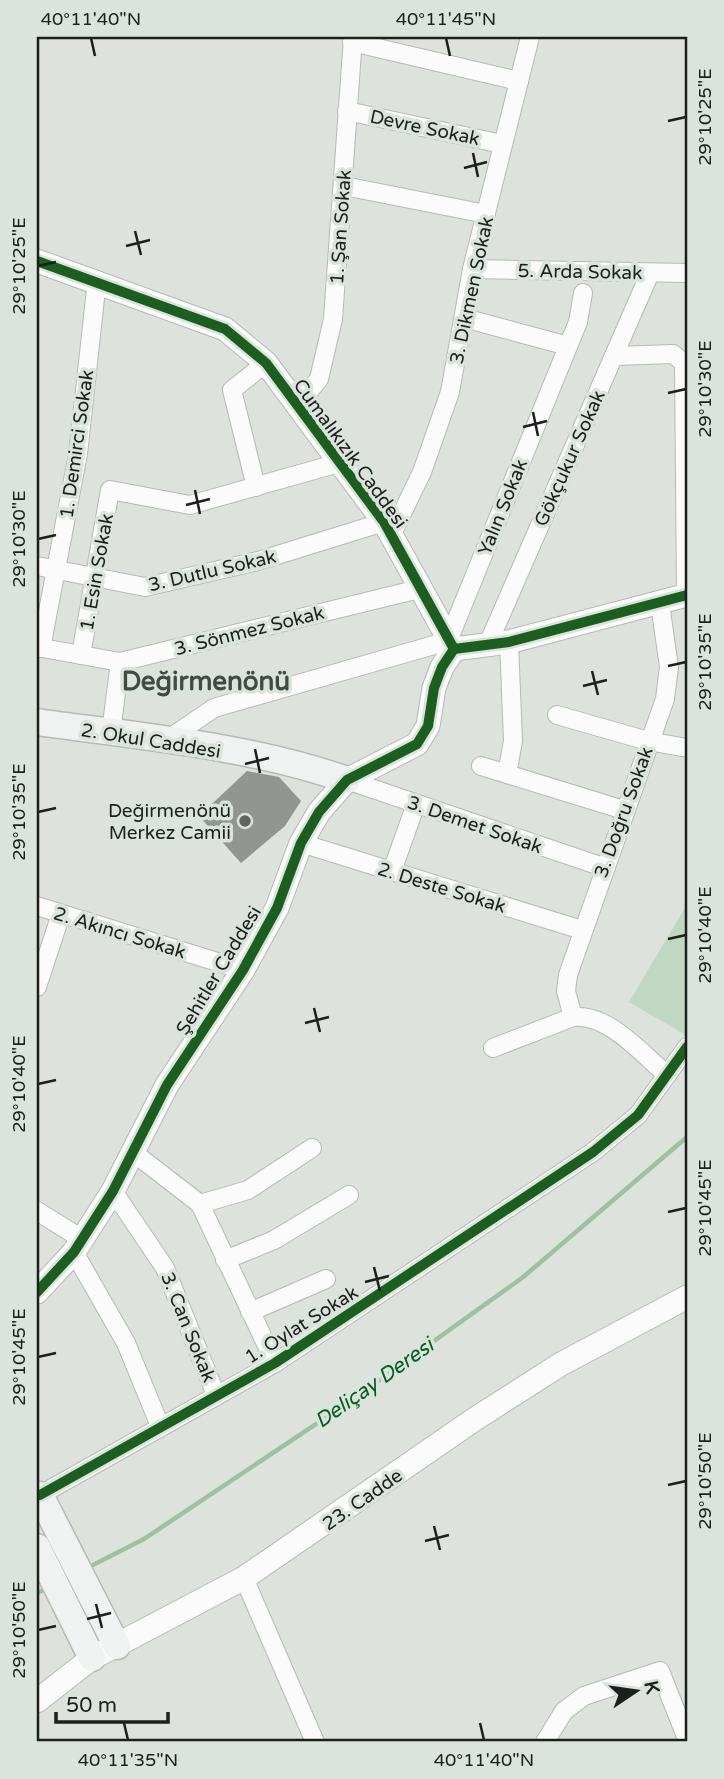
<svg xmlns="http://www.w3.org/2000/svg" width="724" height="1779" font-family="'Varela Round',sans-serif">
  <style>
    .green { fill: #c0d8c2 }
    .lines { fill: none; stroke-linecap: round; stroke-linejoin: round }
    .stream { stroke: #9cc29f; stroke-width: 4.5 }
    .building { fill: #929693 }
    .minor-casing { stroke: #b6bab6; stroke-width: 20 }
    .tertiary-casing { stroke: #b6bab6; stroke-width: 25 }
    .secondary-casing { stroke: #b6bab6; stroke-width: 29 }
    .minor { stroke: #fafbfa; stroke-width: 18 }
    .tertiary { stroke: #fafbfa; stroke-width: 23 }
    .secondary { stroke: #eff2f0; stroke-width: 26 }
    .cycleway-casing { stroke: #dbe4dc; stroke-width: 15 }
    .cycleway { stroke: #1b5e20; stroke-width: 10 }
    .ticks { fill: none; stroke: #1c1f1c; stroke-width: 2.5 }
    .poi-dot { fill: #606360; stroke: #dbe4dc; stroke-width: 2.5 }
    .labels { text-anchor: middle; stroke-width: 7; stroke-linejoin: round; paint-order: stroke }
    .street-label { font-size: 19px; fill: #1c1f1c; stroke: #dbe4dc }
    .poi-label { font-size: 19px; fill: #1c1f1c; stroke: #dbe4dc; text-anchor: end }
    .water-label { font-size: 21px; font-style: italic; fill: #075c21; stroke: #dbe4dc }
    .district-label { font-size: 26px; font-weight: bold; fill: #434a44; stroke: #dbe4dc }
    .neatline { fill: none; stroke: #1c1f1c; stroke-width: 2.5 }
    .ticks-label { font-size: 18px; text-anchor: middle; fill: #1c1f1c }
  </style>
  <rect width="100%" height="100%" fill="#dde2dd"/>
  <path class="green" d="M686,906l1,1v129l-58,-34z"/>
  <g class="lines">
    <g class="stream">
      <path d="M87,1568l57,-29 205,-137 173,-124 165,-141"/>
      <path d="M37,1593l11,-5"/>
    </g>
  </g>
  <path class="building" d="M247,771l32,6 22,24 -16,25 -44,37 -42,-47z"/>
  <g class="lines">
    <defs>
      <g id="minor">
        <path d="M352,42l167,39"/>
        <path d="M347,111l155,33"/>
        <path d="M344,186l142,28"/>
        <path d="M472,269l215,4"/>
        <path d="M464,318l104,28"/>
        <path d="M614,356l59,-2 11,9 2,232"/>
        <path d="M296,407l23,-28 14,-60 20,-282"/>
        <path d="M256,487l-24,-97 34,-27"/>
        <path d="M391,536l31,-64 28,-80 22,-123 58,-232"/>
        <path d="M37,566l108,21 113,-26 126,-39"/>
        <path d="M488,644l162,-371"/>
        <path d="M37,647l83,15 299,-73"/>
        <path d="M41,648l37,-194 19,-174"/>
        <path d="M81,655l29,-165 80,15 149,-42"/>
        <path d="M557,715l91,26 39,7"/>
        <path d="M111,732l9,-70"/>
        <path d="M167,740l47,-32 234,-67 130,-319 5,-29"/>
        <path d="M481,766l143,44"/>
        <path d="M507,774l6,-33 -4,-99"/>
        <path d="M347,780l256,87"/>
        <path d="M301,843l281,87"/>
        <path d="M392,871l24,-67"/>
        <path d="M37,906l206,64"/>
        <path d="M37,987l24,-73"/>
        <path d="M573,1017l-7,-26 2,-16 97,-276 4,-32 -9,-63"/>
        <path d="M493,1048l80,-31c35,-4 69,37 94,58"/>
        <path d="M134,1153l66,51 75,159"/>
        <path d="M113,1191l52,77 51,127"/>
        <path d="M200,1204l48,-14 64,-42"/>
        <path d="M37,1211l45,28"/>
        <path d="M74,1252l52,91 34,83"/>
        <path d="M225,1260l49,-20 75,-45"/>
        <path d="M250,1312l76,-33"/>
        <path d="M40,1495l235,-132 318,-211 45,-37 49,-68"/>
        <path d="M244,1578l71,164"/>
        <path d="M545,1742l19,-31 20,-15 76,-25 27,68"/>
      </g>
      <g id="tertiary">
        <path d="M37,261l188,68 41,34 118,159 70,127 55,-7 178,-47"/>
        <path d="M37,1292l37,-40 39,-61 54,-106 76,-115 34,-62 24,-65 18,-31 28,-32 70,-36 11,-18 6,-38 8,-21 12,-18"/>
        <path d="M37,1701l55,-43 152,-80 231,-159 86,-55 126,-67"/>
      </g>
      <g id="secondary">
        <path d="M37,722c100,14 215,24 310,58"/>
        <path d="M40,1495l77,151"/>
        <path d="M37,1547l55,111"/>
      </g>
    </defs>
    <use href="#minor" class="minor-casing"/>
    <use href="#tertiary" class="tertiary-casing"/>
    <use href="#secondary" class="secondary-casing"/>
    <use href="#minor" class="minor"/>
    <use href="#tertiary" class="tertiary"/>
    <use href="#secondary" class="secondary"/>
    <defs>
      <g id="cycleway">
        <path d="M37,261l188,68 41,34 118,159 70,127 55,-7 178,-47"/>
        <path d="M37,1292l37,-40 39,-61 54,-106 76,-115 34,-62 24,-65 18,-31 28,-32 70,-36 11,-18 6,-38 8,-21 12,-18"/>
        <path d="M40,1495l235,-132 318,-211 45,-37 49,-68"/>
      </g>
    </defs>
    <use href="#cycleway" class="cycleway-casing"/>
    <use href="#cycleway" class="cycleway"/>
  </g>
  <path class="ticks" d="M91,38l4,18M446,38l4,18M668,121l18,-4M473,153l5,24M464,168l23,-6M135,231l6,24M126,246l24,-6M38,266l18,-4M668,393l18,-4M533,412l5,24M523,427l24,-6M195,490l5,24M186,505l24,-6M38,539l18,-4M668,666l18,-4M592,671l6,24M583,686l24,-6M255,749l5,24M245,764l24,-6M38,812l18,-4M668,939l18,-4M314,1008l6,24M305,1023l24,-6M38,1084l18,-4M668,1212l18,-4M374,1267l6,24M365,1282l24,-6M38,1357l18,-4M668,1485l18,-4M434,1526l6,24M425,1541l24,-6M96,1604l6,24M87,1619l24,-6M38,1630l18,-4M124,1723l4,17M480,1723l4,17"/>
  <circle class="poi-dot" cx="245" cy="821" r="7"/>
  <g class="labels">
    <g class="street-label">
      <text transform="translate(425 127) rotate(12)" y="7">Devre Sokak</text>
      <text transform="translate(340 227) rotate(-86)" y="7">1. Şan Sokak</text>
      <text transform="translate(580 271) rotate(1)" y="7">5. Arda Sokak</text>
      <text transform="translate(471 290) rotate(-78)" y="7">3. Dikmen Sokak</text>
      <text transform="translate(76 444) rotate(-82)" y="7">1. Demirci Sokak</text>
      <text transform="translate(351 453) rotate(54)" y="7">Cumalıkızık Caddesi</text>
      <text transform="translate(569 458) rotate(-66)" y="7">Gökçukur Sokak</text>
      <text transform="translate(502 507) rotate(-68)" y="7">Yalın Sokak</text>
      <text transform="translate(212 570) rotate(-13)" y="7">3. Dutlu Sokak</text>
      <text transform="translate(96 572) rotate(-80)" y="7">1. Esin Sokak</text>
      <text transform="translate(249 630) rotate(-14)" y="7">3. Sönmez Sokak</text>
      <text transform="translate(151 740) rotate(9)" y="7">2. Okul Caddesi</text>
      <text transform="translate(623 812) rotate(-70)" y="7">3. Doğru Sokak</text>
      <text transform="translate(475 824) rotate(19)" y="7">3. Demet Sokak</text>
      <text transform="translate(442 887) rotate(17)" y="7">2. Deste Sokak</text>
      <text transform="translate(120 932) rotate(17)" y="7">2. Akıncı Sokak</text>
      <text transform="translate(218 970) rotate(-59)" y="7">Şehitler Caddesi</text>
      <text transform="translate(301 1324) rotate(-32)" y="7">1. Oylat Sokak</text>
      <text transform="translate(189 1327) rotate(68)" y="7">3. Can Sokak</text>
      <text transform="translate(362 1499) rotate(-35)" y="7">23. Cadde</text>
    </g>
    <g class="poi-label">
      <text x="231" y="817">Değirmenönü<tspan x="231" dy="22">Merkez Camii</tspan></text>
    </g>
    <g class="water-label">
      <text transform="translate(374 1383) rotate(-35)" y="7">Deliçay Deresi</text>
    </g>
    <g class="district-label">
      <text x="206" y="690">Değirmenönü</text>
    </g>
  </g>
  <rect width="724" height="1779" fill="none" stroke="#dbe4dc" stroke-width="77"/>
  <g transform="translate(636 1691) rotate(77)" stroke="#dbe4dc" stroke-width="5" paint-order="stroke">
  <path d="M0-5L12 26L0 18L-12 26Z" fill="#1c1f1c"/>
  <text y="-10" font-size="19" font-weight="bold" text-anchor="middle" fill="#1c1f1c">K</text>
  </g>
  <path d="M56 1712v10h112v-10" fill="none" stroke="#1c1f1c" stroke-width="3.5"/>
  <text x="66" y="1712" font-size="21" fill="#1c1f1c" stroke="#dbe4dc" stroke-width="5" paint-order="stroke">50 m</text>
  <rect x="38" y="38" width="648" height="1702" class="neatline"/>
  <g class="ticks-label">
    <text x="91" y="25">40°11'40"N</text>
    <text x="446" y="25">40°11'45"N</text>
    <text transform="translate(705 117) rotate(-90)" y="6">29°10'25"E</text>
    <text transform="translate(19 266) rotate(-90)" y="6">29°10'25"E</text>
    <text transform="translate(705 389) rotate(-90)" y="6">29°10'30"E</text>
    <text transform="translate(19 539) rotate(-90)" y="6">29°10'30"E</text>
    <text transform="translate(705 662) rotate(-90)" y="6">29°10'35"E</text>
    <text transform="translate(19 812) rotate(-90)" y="6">29°10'35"E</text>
    <text transform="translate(705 935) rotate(-90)" y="6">29°10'40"E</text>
    <text transform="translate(19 1084) rotate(-90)" y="6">29°10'40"E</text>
    <text transform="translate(705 1208) rotate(-90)" y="6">29°10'45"E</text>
    <text transform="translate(19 1357) rotate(-90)" y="6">29°10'45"E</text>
    <text transform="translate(705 1481) rotate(-90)" y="6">29°10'50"E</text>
    <text transform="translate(19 1630) rotate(-90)" y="6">29°10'50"E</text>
    <text x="128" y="1766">40°11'35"N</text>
    <text x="484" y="1766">40°11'40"N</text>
  </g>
</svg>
